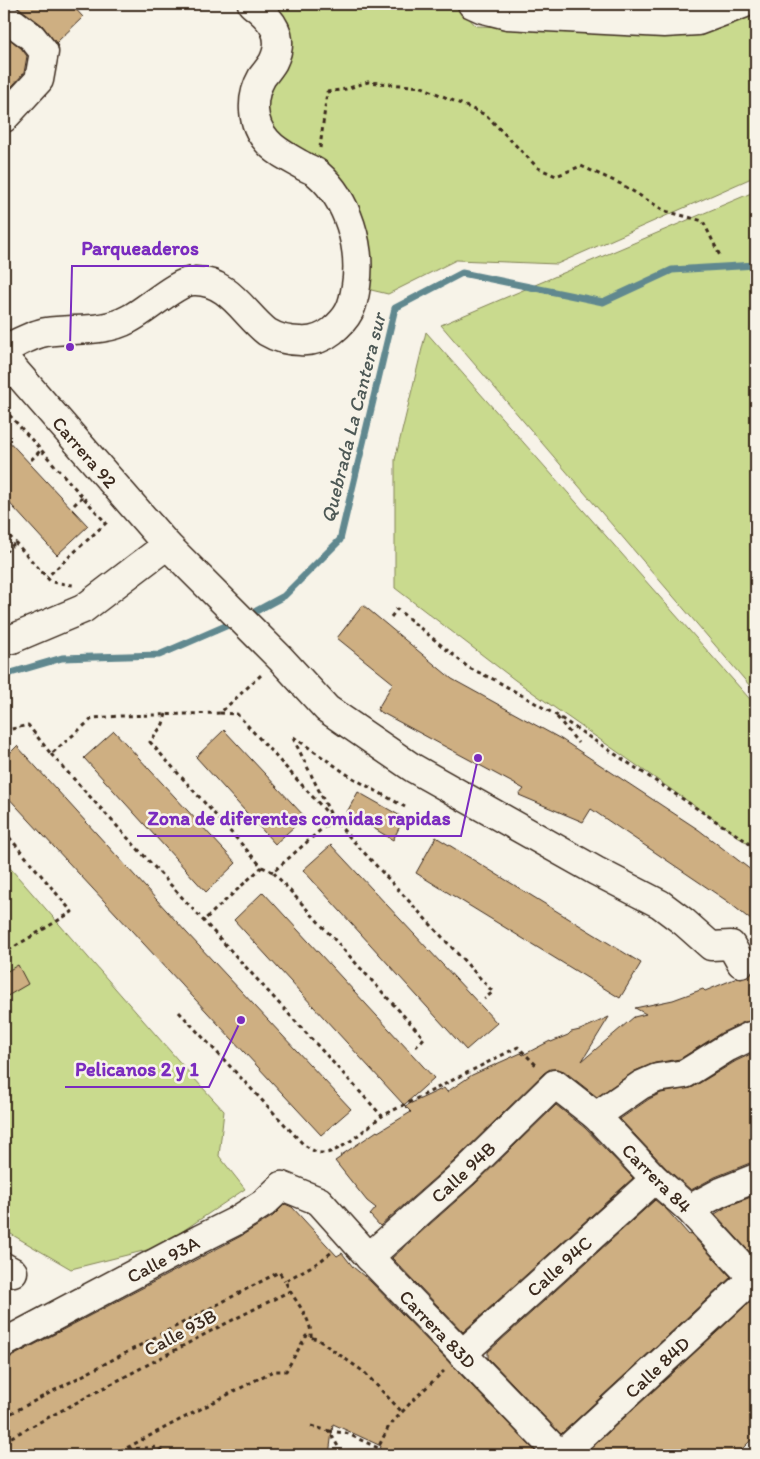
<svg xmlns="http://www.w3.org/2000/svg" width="760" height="1459" font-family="Itim,sans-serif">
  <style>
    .green { fill: #c9da8e; stroke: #828256 }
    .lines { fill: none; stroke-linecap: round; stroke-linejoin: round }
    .stream { stroke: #61888f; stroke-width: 7 }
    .building { fill: #ceaf82; stroke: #3b2a1e }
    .minor-casing { stroke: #3b2a1e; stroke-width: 31 }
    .path { stroke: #3b2a1e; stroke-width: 3; stroke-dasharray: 4 4; stroke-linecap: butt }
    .minor { stroke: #f7f3e8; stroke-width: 28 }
    .labels { text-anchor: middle; stroke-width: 5; stroke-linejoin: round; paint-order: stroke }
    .street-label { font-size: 19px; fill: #3b2a1e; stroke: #f7f3e8 }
    .water-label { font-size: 20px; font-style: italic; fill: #4e5956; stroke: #f7f3e8 }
    .leader { fill: none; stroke: #7b2cbf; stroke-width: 2 }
    .callout-dot { fill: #7b2cbf; stroke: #f7f3e8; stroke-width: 2 }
    .callout-label { font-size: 20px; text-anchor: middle; font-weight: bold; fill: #7b2cbf; stroke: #f7f3e8; stroke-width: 5; stroke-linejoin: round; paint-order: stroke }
  </style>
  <rect width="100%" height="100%" fill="#f7f3e8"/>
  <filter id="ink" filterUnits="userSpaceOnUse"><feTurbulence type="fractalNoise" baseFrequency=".02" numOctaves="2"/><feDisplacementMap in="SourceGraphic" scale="10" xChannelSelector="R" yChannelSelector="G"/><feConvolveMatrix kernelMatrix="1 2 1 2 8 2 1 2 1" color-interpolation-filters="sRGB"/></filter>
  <g filter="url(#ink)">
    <g class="green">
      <path d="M261,4h195l20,22 220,6 60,-21v165l-199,88 -101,-4 -68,34 -21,-5 -8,-61 -94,-99 -6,-24 14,-29z"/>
      <path d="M756,191v502l-315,-368z"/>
      <path d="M426,332l330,374v143l-241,-169 -120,-92v-128z"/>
      <path d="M4,861l187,214 33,36 -5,45 26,33 -86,58 -88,22 -67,-39z"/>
    </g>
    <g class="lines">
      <g class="stream">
        <path d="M247,616l37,-20 56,-56 55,-232 67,-35 141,29 69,-32 84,-5"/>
        <path d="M4,675l58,-17 97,-3 76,-33"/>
      </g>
    </g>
    <g class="building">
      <path d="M14,4h57l12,13 -27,26 -14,-18z"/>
      <path d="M4,35l17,13 6,8 -3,17 -20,22z"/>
      <path d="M4,436l84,90 -31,29 -53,-58z"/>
      <path d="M363,605l89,74 109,60 138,91 57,44v50l-29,-23 -136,-92 -8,13 -64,-27 5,-6 -147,-79 16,-27 -56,-45z"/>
      <path d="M224,730l81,87 -30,27 -79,-87z"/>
      <path d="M114,731l122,132 -30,29 -122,-134z"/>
      <path d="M17,746l169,186 165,177 -30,26 -317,-342v-34z"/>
      <path d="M358,792l46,26 -11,22 -46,-28z"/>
      <path d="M436,837l205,126 -21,35 -204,-125z"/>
      <path d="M331,845l166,178 -31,27 -163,-180z"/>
      <path d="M263,892l171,186 -30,27 -170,-185z"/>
      <path d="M18,965l10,19 -24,14v-25z"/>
      <path d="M756,969v51l-12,2 -23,11 -41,26 -25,4 -20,8 -38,26 -33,-26 -7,-2h-7l-6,4 -91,89 -73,64 -10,-11 6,-7 -9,-7 -32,-40 6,-4 -1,-1 37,-25 1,1 33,-20 -6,-6 39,-18 3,4 25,-17 49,-22 2,2 27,-14 1,1 17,-7 3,-3 9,-2 29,-13 -27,44 52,-44 12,-3 -11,-6 38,-8 30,-11 2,2 32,-13 4,1 7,-2z"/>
      <path d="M755,1052h1v111h-6l-35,14 -24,13 -25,-22 -46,-49 29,-20 12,-6 32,-6 43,-26z"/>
      <path d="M556,1105l29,23 48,50 -170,154 -71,-74 83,-74z"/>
      <path d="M756,1195v64l-41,-45 13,-8z"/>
      <path d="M655,1200l11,9 23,26 2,-1 40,43 -170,157 -73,-76v-6z"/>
      <path d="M285,1204l7,3 45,49 5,-3 11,14 17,14 169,174h-161l3,-9 -48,-22 -4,31h-325v-96l7,-2 230,-121 32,-20z"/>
      <path d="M756,1296v139l-20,20h-152z"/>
    </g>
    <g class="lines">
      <defs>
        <g id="minor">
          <path d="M472,4l11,5 24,6 157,8 34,-2 45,-17"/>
          <path d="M4,16l28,21 12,15 -5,28 -35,38"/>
          <path d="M4,349c12,-5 29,-15 42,-17 27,-4 58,1 83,-13 17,-8 48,-38 65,-38 34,-1 50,33 73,51 10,6 22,9 33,9 12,1 22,-2 32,-10 17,-14 21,-24 24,-45 6,-39 -8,-86 -38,-112 -3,-3 -9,-5 -13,-7 -13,-8 -28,-14 -38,-26 -16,-18 -17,-43 -5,-64 4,-5 8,-10 11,-15 13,-26 -1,-43 -21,-58"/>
          <path d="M4,358l163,187 113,113 47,51 86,59 183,103 64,33 24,18 27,24 20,-1 10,18"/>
          <path d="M4,641l8,-2 71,-30 84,-64"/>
          <path d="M596,1116l45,-31 16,-7 28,-4 43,-27 23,-11h5"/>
          <path d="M689,1209l32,-17 35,-14"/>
          <path d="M369,1257l95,-84 91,-89 41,32 59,63 34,30 64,69 -192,177"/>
          <path d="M4,1267l9,5"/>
          <path d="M4,1343l196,-104 34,-17 30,-19 18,-17 37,15 50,56 191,198"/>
          <path d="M462,1354l193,-175"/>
        </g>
      </defs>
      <use href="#minor" class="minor-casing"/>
      <g class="path">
        <path d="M320,148l7,-56 19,-3 22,-7 54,5 64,28 52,53 18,8 25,-10 40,18 44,27 38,10 18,37"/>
        <path d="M4,409l37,41 65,73 -59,54"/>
        <path d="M31,460l10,-10"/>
        <path d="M74,505l8,-8"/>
        <path d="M4,530l47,52 22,3"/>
        <path d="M5,552l10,-9"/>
        <path d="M391,617l6,-8 72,59 26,12 61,35 187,124 13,10"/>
        <path d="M220,713l17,1 96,105 -60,53 151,166 -9,10"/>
        <path d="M166,714l-3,10 -13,18 112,125 -59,54"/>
        <path d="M557,717l21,26"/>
        <path d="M4,731l24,-6 23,29 42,-36 28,-2 99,-3 41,-38"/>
        <path d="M51,754l331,362 136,-69 19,19"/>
        <path d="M405,807l-54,-30 -59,-41 41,83 160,173 -9,7"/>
        <path d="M4,831l68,81 -68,41"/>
        <path d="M262,867l11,5"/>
        <path d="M179,1012l125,133c6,3 11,8 18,8 17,2 46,-27 60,-37"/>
        <path d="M290,1291c8,13 22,30 21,46"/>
        <path d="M4,1417l275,-145 6,9"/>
        <path d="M311,1426l18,5 10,17 2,7"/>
        <path d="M329,1431l17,2 32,15 11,-22 26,-28 29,-27"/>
        <path d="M4,1441l207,-110 79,-40 -5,-10 34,-19 13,-10"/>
        <path d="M128,1449l30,-2 4,4"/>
        <path d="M113,1455l160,-84h13l20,-35 11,3 47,33 38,40"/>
        <path d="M218,1455l17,-6"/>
      </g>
      <use href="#minor" class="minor"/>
    </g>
  </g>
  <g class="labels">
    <g class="street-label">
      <text transform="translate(85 452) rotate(49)" y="7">Carrera 92</text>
      <text transform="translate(463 1172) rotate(-43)" y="7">Calle 94B</text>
      <text transform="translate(657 1178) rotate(45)" y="7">Carrera 84</text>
      <text transform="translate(163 1259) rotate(-28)" y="7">Calle 93A</text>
      <text transform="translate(559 1266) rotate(-42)" y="7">Calle 94C</text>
      <text transform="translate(438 1329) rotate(46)" y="7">Carrera 83D</text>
      <text transform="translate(180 1332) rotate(-28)" y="7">Calle 93B</text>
      <text transform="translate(657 1367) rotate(-43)" y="7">Calle 84D</text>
    </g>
    <g class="water-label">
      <text transform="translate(353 418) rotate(-76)" y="7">Quebrada La Cantera sur</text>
    </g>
  </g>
  <path class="leader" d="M70 347L72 266H209M478 758L461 836H137M241 1020L209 1087H65"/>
  <g class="callout-dot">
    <circle cx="70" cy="347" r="5"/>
    <circle cx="478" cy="758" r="5"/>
    <circle cx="241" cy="1020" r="5"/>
  </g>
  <g class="callout-label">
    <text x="140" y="255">Parqueaderos</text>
    <text x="299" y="825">Zona de diferentes comidas rapidas</text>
    <text x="137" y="1076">Pelicanos 2 y 1</text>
  </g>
  <rect width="760" height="1459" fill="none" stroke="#f7f3e8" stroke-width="20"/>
  <rect x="10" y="10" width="740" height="1439" fill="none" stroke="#3b2a1e" stroke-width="2" filter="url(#ink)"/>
</svg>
